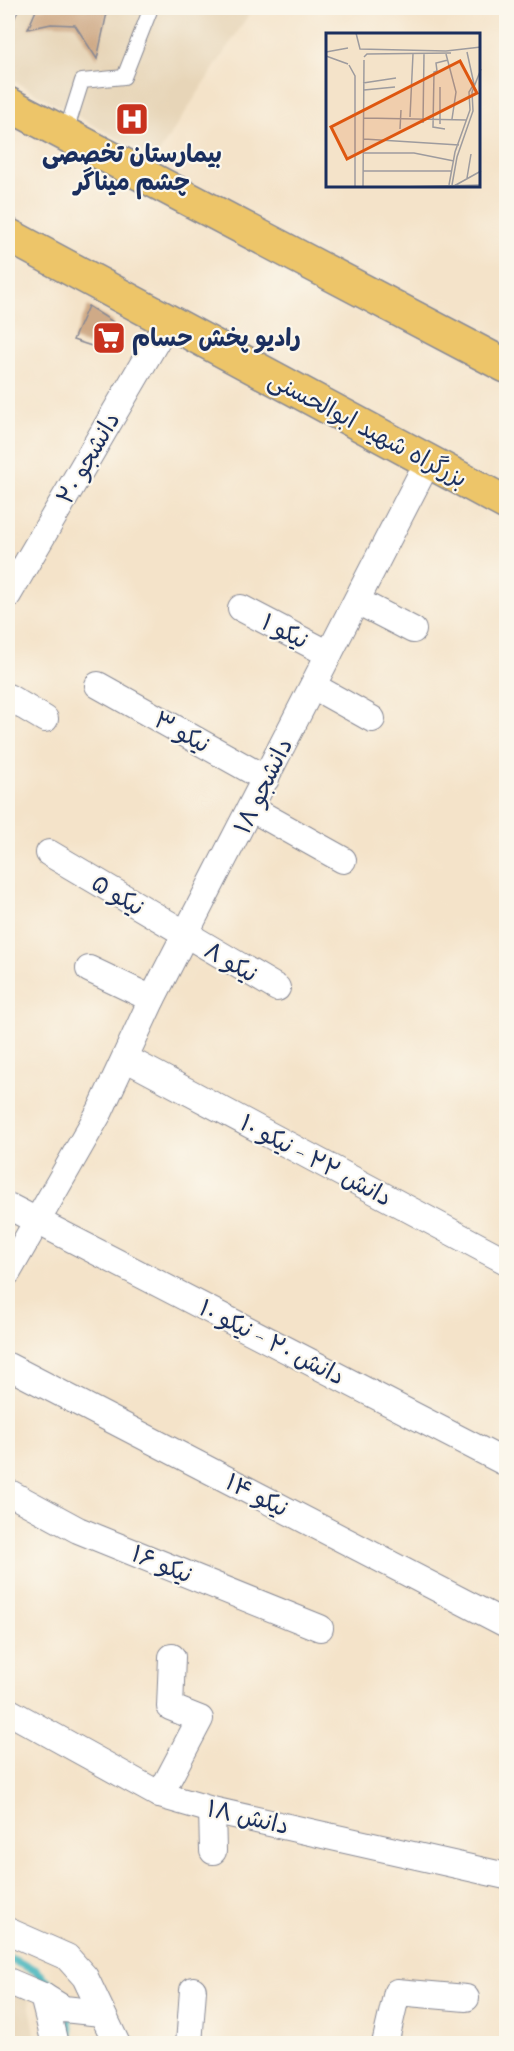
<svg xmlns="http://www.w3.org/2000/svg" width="514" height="2051" font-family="'Indie Flower','Playpen Sans Arabic',sans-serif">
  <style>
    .built { fill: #e7d5b8 }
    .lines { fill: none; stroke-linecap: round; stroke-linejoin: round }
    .stream { stroke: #46b6bd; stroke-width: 9 }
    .building { fill: #cfaa87 }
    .lane-casing { stroke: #888994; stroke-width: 16 }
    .street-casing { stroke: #888994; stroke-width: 28 }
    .primary-casing { stroke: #888994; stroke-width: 36 }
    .lane { stroke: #fff; stroke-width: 14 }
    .street { stroke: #fff; stroke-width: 26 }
    .primary { stroke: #edc569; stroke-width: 33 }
    .labels { text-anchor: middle; stroke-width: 4.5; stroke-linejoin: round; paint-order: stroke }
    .poi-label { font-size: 24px; font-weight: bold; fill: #1b2f5e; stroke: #fbf7ec }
    .street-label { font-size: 24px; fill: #1b2f5e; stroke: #fbf7ec }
    .inset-road { fill: none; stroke: #9d9b9e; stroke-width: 1.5 }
    .view { fill: #de5710; fill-opacity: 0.15; stroke: #de5710; stroke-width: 3 }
    .inset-edge { fill: none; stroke: #1b2f5e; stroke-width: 3 }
  </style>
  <rect width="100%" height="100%" fill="#fbf7ec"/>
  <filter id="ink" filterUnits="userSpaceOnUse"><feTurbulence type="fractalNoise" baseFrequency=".0167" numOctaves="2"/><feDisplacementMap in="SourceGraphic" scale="12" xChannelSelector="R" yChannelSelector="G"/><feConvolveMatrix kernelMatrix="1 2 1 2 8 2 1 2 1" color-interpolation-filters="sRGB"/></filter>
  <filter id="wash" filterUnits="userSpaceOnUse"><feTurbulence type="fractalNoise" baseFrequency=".008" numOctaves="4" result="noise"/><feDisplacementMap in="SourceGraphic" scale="24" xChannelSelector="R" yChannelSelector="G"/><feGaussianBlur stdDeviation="1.35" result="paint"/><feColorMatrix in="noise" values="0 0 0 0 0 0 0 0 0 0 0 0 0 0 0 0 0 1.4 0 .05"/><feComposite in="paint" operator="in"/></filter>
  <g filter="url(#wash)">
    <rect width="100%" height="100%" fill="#f4e3c9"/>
    <g class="built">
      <path d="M8,8h245l-98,151 -145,-80z"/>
      <path d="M8,1990l20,8 9,45h-29z"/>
    </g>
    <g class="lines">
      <g class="stream">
        <path d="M8,1958l27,12 29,27"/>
        <path d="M67,2011l3,28 5,5"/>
      </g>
    </g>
    <g id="blocks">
      <g class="building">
        <path d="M37,8h71l-11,51 -22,-34 -24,-1 -23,5z"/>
        <path d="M88,306l25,16 -12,27 -28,-9z"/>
      </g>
    </g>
  </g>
  <g filter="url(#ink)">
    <use href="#blocks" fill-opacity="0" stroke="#888994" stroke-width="1.5"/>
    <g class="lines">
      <defs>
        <g id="lane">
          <path d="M8,15l3,-7"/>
          <path d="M65,135l17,-54 42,-4 27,-69"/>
        </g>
        <g id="street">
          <path d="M8,595l160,-274"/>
          <path d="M357,601l56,29"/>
          <path d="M241,608l88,46"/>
          <path d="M98,685l168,94"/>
          <path d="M313,686l59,33"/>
          <path d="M8,697l37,22"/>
          <path d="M252,809l91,51"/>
          <path d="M49,853l228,135"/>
          <path d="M89,969l63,30"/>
          <path d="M125,1058l381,203"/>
          <path d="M8,1206l498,257"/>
          <path d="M8,1272l92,-161 52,-112 276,-538"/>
          <path d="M8,1366l498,258"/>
          <path d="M8,1492l70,38 242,98"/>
          <path d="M8,1711l152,84 52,15 294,66"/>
          <path d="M160,1795l40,-76 -30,-12 2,-50"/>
          <path d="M212,1810l1,41"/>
          <path d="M8,1931l59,26 18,20 32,67"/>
          <path d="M8,1981l35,15"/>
          <path d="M55,2044l-12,-48 21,13 37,4"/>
          <path d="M189,2044l4,-54"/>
          <path d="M385,2044l12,-52 69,6"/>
        </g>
        <g id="primary">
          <path d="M8,104l498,262"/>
          <path d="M8,235l498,268"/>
        </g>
      </defs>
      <use href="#lane" class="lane-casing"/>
      <use href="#street" class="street-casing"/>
      <use href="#primary" class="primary-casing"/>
      <use href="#lane" class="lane"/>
      <use href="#street" class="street"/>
      <use href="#primary" class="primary"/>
    </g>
  </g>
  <defs>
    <symbol id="hospital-square" viewBox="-11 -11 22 22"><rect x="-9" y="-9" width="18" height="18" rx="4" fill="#c8321e" stroke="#fbf7ec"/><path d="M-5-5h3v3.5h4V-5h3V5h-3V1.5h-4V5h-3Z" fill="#fff"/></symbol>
    <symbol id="supermarket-square" viewBox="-11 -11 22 22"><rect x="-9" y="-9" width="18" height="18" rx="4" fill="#c8321e" stroke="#fbf7ec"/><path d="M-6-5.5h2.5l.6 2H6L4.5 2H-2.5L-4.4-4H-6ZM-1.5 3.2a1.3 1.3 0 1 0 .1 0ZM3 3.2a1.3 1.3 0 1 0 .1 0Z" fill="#fff"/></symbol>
  </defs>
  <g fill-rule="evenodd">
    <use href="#hospital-square" x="113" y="100" width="38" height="38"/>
    <use href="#supermarket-square" x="90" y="319" width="38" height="38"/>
  </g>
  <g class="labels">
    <g class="poi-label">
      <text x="132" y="162">بیمارستان تخصصی<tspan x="132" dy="28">چشم میناگر</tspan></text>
      <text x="132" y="346" text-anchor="start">رادیو پخش حسام</text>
    </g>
    <g class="street-label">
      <text transform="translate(368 429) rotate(28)" y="8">بزرگراه شهید ابوالحسنی</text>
      <text transform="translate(88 458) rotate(-60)" y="8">دانشجو ۲۰</text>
      <text transform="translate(285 631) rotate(27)" y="8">نیکو ۱</text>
      <text transform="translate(182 732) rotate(29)" y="8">نیکو ۳</text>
      <text transform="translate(263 786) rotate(-64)" y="8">دانشجو ۱۸</text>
      <text transform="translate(118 895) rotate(31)" y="8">نیکو ۵</text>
      <text transform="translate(231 962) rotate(30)" y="8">نیکو ۸</text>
      <text transform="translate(316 1160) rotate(28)" y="8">دانش ۲۲ - نیکو ۱۰</text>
      <text transform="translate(272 1342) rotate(27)" y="8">دانش ۲۰ - نیکو ۱۰</text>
      <text transform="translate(257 1495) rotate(27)" y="8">نیکو ۱۴</text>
      <text transform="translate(162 1564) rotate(22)" y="8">نیکو ۱۶</text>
      <text transform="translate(248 1817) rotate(13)" y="8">دانش ۱۸</text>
    </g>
  </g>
  <g transform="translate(326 33)">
    <rect width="154" height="154" fill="#f4e3c9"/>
    <path class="inset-road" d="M30,0l4,16 86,2 35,-4M44,0h46M0,19l22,-4M120,21l10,38 -4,27M0,23l22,8M38,24l3,-3 84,-1M23,32l6,11v111M37,50l33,-5M114,54v37M38,57l31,-3M146,59l9,-23M84,84l3,-63M38,85l103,2M97,90l1,-69M74,96l1,-19M119,96l-12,-2 1,-55 3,-1 -1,-8 12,-3M38,106l95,6M38,120h50l40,8M37,138h89M141,145l4,-24M123,152l6,-33 15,-42 -1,-18 5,-8 -7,-32M126,152l5,-28 16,-46 -1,-19M128,153l27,-15M37,154l1,-127M73,154l82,-2"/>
    <path class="view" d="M134,28l17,32 -130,66 -16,-32z"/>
    <rect width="154" height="154" class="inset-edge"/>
  </g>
  <rect width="514" height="2051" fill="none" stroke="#fbf7ec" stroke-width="30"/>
</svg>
